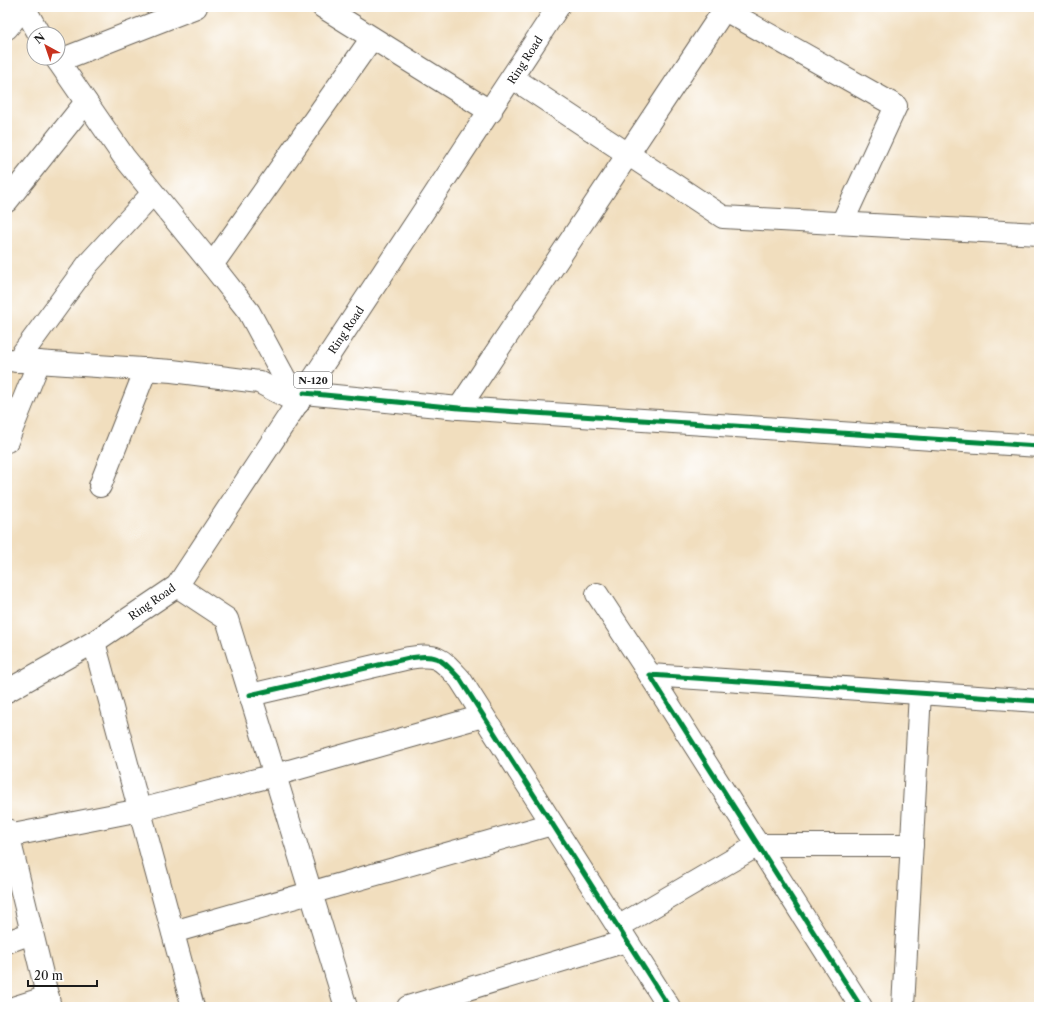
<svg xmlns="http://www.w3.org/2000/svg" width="1046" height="1014" font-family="'Libre Caslon Text',serif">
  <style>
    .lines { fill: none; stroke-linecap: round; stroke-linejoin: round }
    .minor-casing { stroke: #676055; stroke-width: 24 }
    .highway-casing { stroke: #676055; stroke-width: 24 }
    .minor { stroke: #fff; stroke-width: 22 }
    .highway { stroke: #fff; stroke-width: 22 }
    .cycleway-casing { stroke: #fff; stroke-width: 8 }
    .cycleway { stroke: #00873e; stroke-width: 5 }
    .labels { text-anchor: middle; stroke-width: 3; stroke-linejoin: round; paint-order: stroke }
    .shield { fill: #fff; stroke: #606060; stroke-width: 1 }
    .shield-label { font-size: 10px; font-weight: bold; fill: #1c1c1c }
    .street-label { font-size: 11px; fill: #1c1c1c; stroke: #fff }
  </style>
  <rect width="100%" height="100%" fill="#fff"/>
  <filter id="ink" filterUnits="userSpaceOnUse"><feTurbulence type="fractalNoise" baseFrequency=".025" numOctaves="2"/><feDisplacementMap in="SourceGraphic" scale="8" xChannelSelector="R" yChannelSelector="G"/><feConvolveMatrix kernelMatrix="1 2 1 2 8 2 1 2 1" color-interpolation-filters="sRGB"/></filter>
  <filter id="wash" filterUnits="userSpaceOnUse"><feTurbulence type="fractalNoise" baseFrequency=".012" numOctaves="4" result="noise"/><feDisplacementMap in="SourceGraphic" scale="16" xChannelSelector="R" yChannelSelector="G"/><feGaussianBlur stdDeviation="0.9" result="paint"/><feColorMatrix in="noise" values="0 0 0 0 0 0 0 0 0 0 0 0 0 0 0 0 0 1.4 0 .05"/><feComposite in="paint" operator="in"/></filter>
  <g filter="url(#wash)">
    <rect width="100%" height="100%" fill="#f1debe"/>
  </g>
  <g filter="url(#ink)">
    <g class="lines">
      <defs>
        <g id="minor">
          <path d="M24,7l15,27"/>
          <path d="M323,7l168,105"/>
          <path d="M725,10l171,96 -54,117"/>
          <path d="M7,28l17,-21"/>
          <path d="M56,58l68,99 88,108 37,47 49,91"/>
          <path d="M58,61l138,-54"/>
          <path d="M513,78l210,139 316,17"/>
          <path d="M7,201l79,-99"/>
          <path d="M212,265l160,-227"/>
          <path d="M7,360l165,11 87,11 39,21"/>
          <path d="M17,361l71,-97 65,-71"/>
          <path d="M304,393l155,15 580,38"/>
          <path d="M459,408l267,-401"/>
          <path d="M7,441l32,-79"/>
          <path d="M100,486l46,-117"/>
          <path d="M177,586l50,33 119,388"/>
          <path d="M597,594l53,81"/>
          <path d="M94,642l99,365"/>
          <path d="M250,695l159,-37c29,-5 32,1 51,21l209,328"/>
          <path d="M7,830l43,177"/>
          <path d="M8,836l132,-26 135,-35 208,-59"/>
          <path d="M618,927l140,-82h154"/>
          <path d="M173,932l379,-108"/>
          <path d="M7,942l25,-9"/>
          <path d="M16,1007l32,-10"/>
          <path d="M408,1007l218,-66"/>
          <path d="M861,1007l-211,-332 389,26"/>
          <path d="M903,1007l17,-314"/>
        </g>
        <path id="highway" d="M7,691l87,-49 83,-56 381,-579"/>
      </defs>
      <use href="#minor" class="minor-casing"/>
      <use href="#highway" class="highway-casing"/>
      <use href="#minor" class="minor"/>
      <use href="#highway" class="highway"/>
      <defs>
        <g id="cycleway">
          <path d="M304,393l155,15 580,38"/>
          <path d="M250,695l159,-37c29,-5 32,1 51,21l209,328"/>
          <path d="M861,1007l-211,-332 389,26"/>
        </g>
      </defs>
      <use href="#cycleway" class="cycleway-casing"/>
      <use href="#cycleway" class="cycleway"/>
    </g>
  </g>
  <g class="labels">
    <rect class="shield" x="294" y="372" width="38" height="16" rx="3"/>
    <g class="shield-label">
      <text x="313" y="384">N-120</text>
    </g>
    <g class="street-label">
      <text transform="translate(525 60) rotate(-57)" y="4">Ring Road</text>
      <text transform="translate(346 330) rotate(-56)" y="4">Ring Road</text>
      <text transform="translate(152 602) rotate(-35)" y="4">Ring Road</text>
    </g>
  </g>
  <rect width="1046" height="1014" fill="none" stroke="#fff" stroke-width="24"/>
  <g transform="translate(46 46) rotate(320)"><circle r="19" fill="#ffffff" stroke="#a4a4a4"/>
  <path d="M0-3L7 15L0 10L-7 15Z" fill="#c8321e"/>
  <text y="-6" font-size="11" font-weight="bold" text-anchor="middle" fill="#1c1c1c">N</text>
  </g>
  <path d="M28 980v6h69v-6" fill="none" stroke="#1c1c1c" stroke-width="2"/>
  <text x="34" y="980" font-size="12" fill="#1c1c1c" stroke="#ffffff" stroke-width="3" paint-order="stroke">20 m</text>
</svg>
